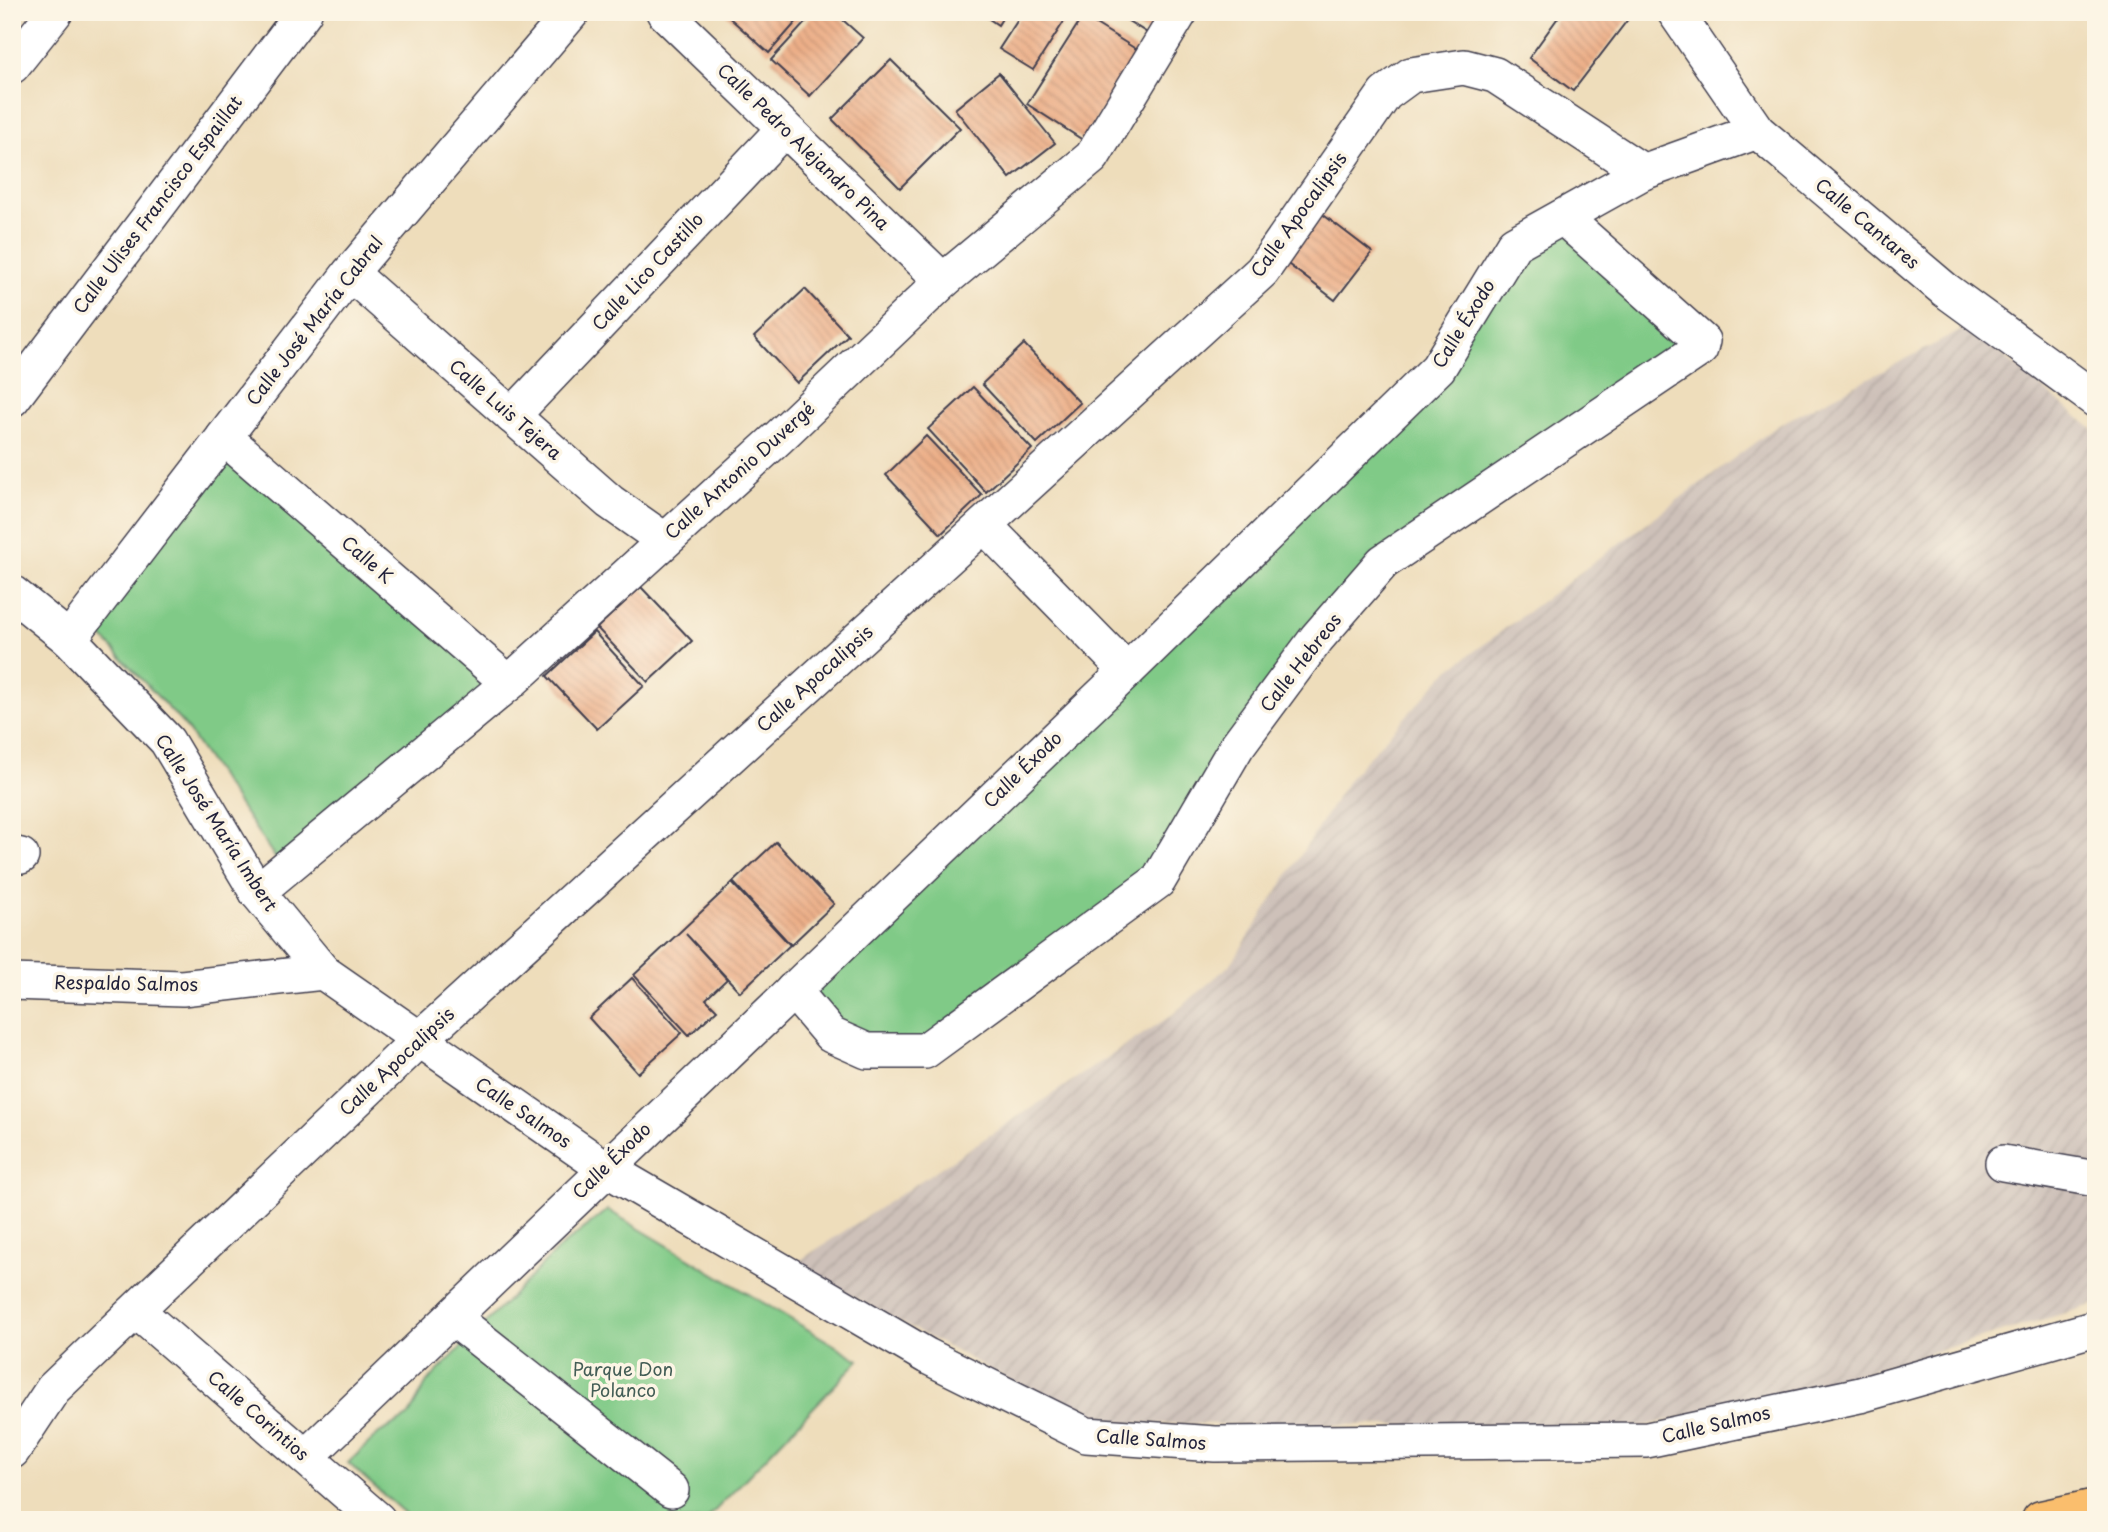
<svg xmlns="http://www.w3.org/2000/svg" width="2108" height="1532" font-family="'Playpen Sans',sans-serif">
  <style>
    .industrial { fill: url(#industrial-furrows) }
    .green { fill: #80ca87; stroke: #517661; stroke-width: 2 }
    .building { fill: url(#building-back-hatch) }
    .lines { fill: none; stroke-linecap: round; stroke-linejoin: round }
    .minor-casing { stroke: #413e4e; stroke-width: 38 }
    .major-casing { stroke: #413e4e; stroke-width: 41 }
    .minor { stroke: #fff; stroke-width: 35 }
    .major { stroke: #fabe6d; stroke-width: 38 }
    .labels { text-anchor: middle; stroke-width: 7; stroke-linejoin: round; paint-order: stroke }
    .street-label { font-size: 18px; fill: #22223b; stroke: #fcf5e5 }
    .park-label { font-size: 18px; fill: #435d56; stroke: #fcf5e5 }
  </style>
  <defs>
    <pattern id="industrial-furrows" width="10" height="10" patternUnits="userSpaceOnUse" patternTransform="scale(1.75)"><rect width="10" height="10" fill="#cec1b9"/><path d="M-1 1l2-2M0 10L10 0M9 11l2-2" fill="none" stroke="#b1a6a0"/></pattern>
    <pattern id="building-back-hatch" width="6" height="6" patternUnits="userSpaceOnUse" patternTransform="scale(1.75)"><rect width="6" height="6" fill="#ecae87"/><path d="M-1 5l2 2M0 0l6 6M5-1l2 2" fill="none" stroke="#ca9575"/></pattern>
  </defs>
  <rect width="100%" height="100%" fill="#fcf5e5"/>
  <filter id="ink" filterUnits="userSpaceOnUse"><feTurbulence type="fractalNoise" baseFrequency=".0143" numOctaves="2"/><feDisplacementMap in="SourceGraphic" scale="14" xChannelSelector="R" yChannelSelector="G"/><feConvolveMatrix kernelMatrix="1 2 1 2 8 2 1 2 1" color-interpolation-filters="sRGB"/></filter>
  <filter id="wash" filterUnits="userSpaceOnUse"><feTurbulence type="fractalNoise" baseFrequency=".00686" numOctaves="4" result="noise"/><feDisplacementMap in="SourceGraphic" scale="28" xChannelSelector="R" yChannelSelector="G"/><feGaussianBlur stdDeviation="1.57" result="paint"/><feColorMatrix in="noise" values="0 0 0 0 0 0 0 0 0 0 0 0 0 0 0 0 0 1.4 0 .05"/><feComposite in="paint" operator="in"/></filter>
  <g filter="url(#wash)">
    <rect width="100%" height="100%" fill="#edb"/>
    <path class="industrial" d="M1968,327l128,105v872l-241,71 -215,52 -549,-4 -298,-158 379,-250 59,-51 120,-188 97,-105 332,-247z"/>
    <g class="green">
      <path d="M1563,226l138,118 -323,212 -228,321 -230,165 -52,1 -65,-53 638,-612 77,-128z"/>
      <path d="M228,450l266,232 -213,184 -97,-141 -93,-100z"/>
      <path d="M608,1210l251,150 -153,160h-294l-64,-57 31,-30 29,-16 19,-35 131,-133z"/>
    </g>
    <g id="blocks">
      <g class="building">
        <path d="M723,12h82l-36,41z"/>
        <path d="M815,12h19l29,26 -53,58 -39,-36z"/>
        <path d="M979,12h27l-8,13z"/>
        <path d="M1023,12h47l-37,58 -34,-21z"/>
        <path d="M1114,12h48l-13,22z"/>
        <path d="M1562,12l70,2 -59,77 -44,-33z"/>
        <path d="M1083,16l56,35 -56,89 -56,-36z"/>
        <path d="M891,60l69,68 -60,60 -68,-69z"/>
        <path d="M999,73l56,70 -45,35 -55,-69z"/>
        <path d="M1321,213l51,39 -37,48 -51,-39z"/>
        <path d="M805,289l43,46 -51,48 -43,-46z"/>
        <path d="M1024,344l56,59 -43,40 -55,-59z"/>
        <path d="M973,387l59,62 -46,43 -58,-63z"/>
        <path d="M926,436l56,59 -41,39 -55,-59z"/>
        <path d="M641,587l51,54 -44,41 -51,-54z"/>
        <path d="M594,632l50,54 -47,43 -50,-53z"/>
        <path d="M776,842l58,62 -43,41 -58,-63z"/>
        <path d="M732,883l58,62 -50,47 -54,-58 41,45 -21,20 11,11 -28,25 -55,-60z"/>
        <path d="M632,978l50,55 -44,40 -49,-55z"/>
      </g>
    </g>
  </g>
  <g filter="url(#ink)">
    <use href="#blocks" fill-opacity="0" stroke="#413e4e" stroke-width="2"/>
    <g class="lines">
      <defs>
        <g id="minor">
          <path d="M664,12l279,269"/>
          <path d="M1675,12l82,119 187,158 152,111"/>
          <path d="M12,66l43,-54"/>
          <path d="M350,273l260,229 54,38"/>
          <path d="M12,399l292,-387"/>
          <path d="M512,416l272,-287"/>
          <path d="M224,437l285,246"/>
          <path d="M984,525l143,146"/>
          <path d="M12,593l57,46 98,102 90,151 66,80 282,196 322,188 159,79 129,9 432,-4 213,-45 236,-67"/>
          <path d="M69,639l281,-366 222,-261"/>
          <path d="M12,854l9,2"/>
          <path d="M257,892l252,-209 269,-245 165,-157 149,-124 88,-145"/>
          <path d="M12,982l170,6 141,-16"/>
          <path d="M793,990l38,45 36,16h58l233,-170 79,-135 80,-108 66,-76 317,-213 2,-8 -139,-124"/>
          <path d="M2003,1163l93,16"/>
          <path d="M138,1312l240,208"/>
          <path d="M453,1318l218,172"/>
          <path d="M12,1451l41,-62 365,-348 844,-770 123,-177 26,-19 53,-8 31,8 148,97"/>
          <path d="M306,1457l821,-786 311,-303 76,-124 129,-72 114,-41"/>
        </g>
        <path id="major" d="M2041,1520l55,-12"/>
      </defs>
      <use href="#minor" class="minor-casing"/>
      <use href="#major" class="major-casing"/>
      <use href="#minor" class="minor"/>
      <use href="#major" class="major"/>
    </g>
  </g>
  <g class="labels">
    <g class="street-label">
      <text transform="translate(803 147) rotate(44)" y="6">Calle Pedro Alejandro Pina</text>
      <text transform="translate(158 205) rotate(-53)" y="6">Calle Ulises Francisco Espaillat</text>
      <text transform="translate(1299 215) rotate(-54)" y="6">Calle Apocalipsis</text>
      <text transform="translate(1867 224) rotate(40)" y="6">Calle Cantares</text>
      <text transform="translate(648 272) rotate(-47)" y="6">Calle Lico Castillo</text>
      <text transform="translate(315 321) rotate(-52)" y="6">Calle José María Cabral</text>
      <text transform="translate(1464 324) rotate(-58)" y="6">Calle Éxodo</text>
      <text transform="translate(505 410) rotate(41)" y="6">Calle Luis Tejera</text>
      <text transform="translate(740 471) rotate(-42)" y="6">Calle Antonio Duvergé</text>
      <text transform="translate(367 560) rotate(41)" y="6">Calle K</text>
      <text transform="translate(1301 663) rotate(-52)" y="6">Calle Hebreos</text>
      <text transform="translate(815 679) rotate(-42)" y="6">Calle Apocalipsis</text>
      <text transform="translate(1023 770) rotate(-44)" y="6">Calle Éxodo</text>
      <text transform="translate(216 823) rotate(57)" y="6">Calle José María Imbert</text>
      <text transform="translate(126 984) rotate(1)" y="6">Respaldo Salmos</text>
      <text transform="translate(397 1062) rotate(-43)" y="6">Calle Apocalipsis</text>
      <text transform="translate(523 1113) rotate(34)" y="6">Calle Salmos</text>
      <text transform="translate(612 1161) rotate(-44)" y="6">Calle Éxodo</text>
      <text transform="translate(258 1416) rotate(41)" y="6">Calle Corintios</text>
      <text transform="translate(1716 1425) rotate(-13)" y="6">Calle Salmos</text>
      <text transform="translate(1151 1440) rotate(4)" y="6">Calle Salmos</text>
    </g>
    <g class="park-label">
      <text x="623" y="1376">Parque Don<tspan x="623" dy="21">Polanco</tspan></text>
    </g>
  </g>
  <rect width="2108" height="1532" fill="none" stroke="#fcf5e5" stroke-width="42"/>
</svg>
